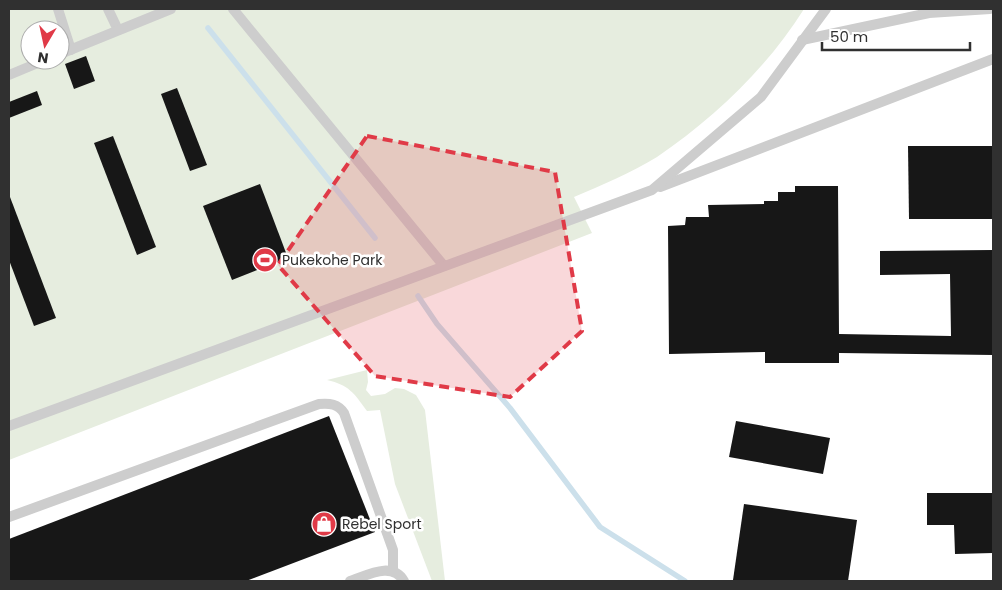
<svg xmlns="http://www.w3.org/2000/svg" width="1002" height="590" font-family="Poppins,sans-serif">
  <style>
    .green { fill: #e6eddf; fill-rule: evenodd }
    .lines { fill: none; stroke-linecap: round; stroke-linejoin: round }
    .stream { stroke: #cce0eb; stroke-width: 5.5 }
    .building { fill: #171717 }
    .service { stroke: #cdcdcd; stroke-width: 10 }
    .marked { fill: #e03a47; fill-opacity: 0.2; stroke: #e03a47; stroke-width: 4; stroke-dasharray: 10 6; stroke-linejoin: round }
    .labels { text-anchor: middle; stroke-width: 5; stroke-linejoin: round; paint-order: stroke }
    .poi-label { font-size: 14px; fill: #303030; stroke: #fff; text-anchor: start }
  </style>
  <rect width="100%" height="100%" fill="#fff"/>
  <g class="green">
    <path d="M9,9h795c-37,59 -90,109 -147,148 -26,16 -55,28 -83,40l18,36 -583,227zM30,30h30v30h-30z"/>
    <path d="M367,370l1,12 -2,8 5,6 14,-2 10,-6 9,1 12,6 9,15 20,171h-13l-37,-97 -15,-74 -13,1c-13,-18 -18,-26 -40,-31z"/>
  </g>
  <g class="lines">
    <g class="stream">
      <path d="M208,28l167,210"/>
      <path d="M418,296l19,28 73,84 90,119 85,54"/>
    </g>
  </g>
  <g class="building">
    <path d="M86,56l9,25 -21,8 -9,-25z"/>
    <path d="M177,88l30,77 -17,6 -29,-77z"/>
    <path d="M37,91l5,14 -33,13v-16z"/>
    <path d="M113,136l43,111 -19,8 -43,-112z"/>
    <path d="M908,146h85v73h-84z"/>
    <path d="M260,184l28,74 -56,22 -29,-74z"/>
    <path d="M795,186h43l1,148 112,2 -1,-62 -70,1v-24l113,-1v105l-154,-2v10h-74v-11l-96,2 -1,-128 17,-1 1,-8h23l-1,-12 56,-1v-3h14v-9h17z"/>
    <path d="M9,197h1l46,121 -22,8 -25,-66z"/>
    <path d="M329,416l46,116 -129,49h-237v-42z"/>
    <path d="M736,421l94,17 -7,36 -94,-17z"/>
    <path d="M927,493h66v60l-38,1 -1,-29h-27z"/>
    <path d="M744,504l113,16 -9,61h-104l-11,-1z"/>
  </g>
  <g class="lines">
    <g class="service">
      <path d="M58,9l13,41"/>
      <path d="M108,9l10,21"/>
      <path d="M233,9l211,257"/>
      <path d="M802,40l127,-27 61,-4"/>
      <path d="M60,54l111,-45"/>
      <path d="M9,75l36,-15"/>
      <path d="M660,187l333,-128"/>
      <path d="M9,426l643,-236 109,-93 65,-88"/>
      <path d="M9,517l310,-113c11,-1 19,0 25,9l49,137v21"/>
      <path d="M350,581c18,-6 42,-20 54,0"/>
    </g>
  </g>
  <path class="marked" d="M367,136l188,36 27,159 -72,66 -135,-21 -97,-111z"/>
  <defs>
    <symbol id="stadium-disc" viewBox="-11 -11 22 22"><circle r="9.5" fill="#e03a47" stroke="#fff"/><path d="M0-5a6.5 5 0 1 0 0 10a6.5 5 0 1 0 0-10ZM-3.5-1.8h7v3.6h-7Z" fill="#fff"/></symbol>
    <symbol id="shop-disc" viewBox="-11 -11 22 22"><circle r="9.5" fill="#e03a47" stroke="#fff"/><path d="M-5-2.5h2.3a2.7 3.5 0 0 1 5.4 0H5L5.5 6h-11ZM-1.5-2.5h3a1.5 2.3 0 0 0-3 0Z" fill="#fff"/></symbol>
  </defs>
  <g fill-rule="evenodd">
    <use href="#stadium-disc" x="251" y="246" width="28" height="28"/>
    <use href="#shop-disc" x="310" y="510" width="28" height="28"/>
  </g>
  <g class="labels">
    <g class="poi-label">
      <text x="282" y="265">Pukekohe Park</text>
      <text x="342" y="529">Rebel Sport</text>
    </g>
  </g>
  <rect width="1002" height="590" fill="none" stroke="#303030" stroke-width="20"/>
  <g transform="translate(45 45) rotate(189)"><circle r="24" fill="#ffffff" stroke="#acacac"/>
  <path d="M0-4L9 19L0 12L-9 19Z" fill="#e03a47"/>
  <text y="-8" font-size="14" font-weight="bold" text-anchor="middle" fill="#303030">N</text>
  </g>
  <path d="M822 42v8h148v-8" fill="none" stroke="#303030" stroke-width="2.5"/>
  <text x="830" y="42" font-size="15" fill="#303030" stroke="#ffffff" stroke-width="4" paint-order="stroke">50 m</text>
</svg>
